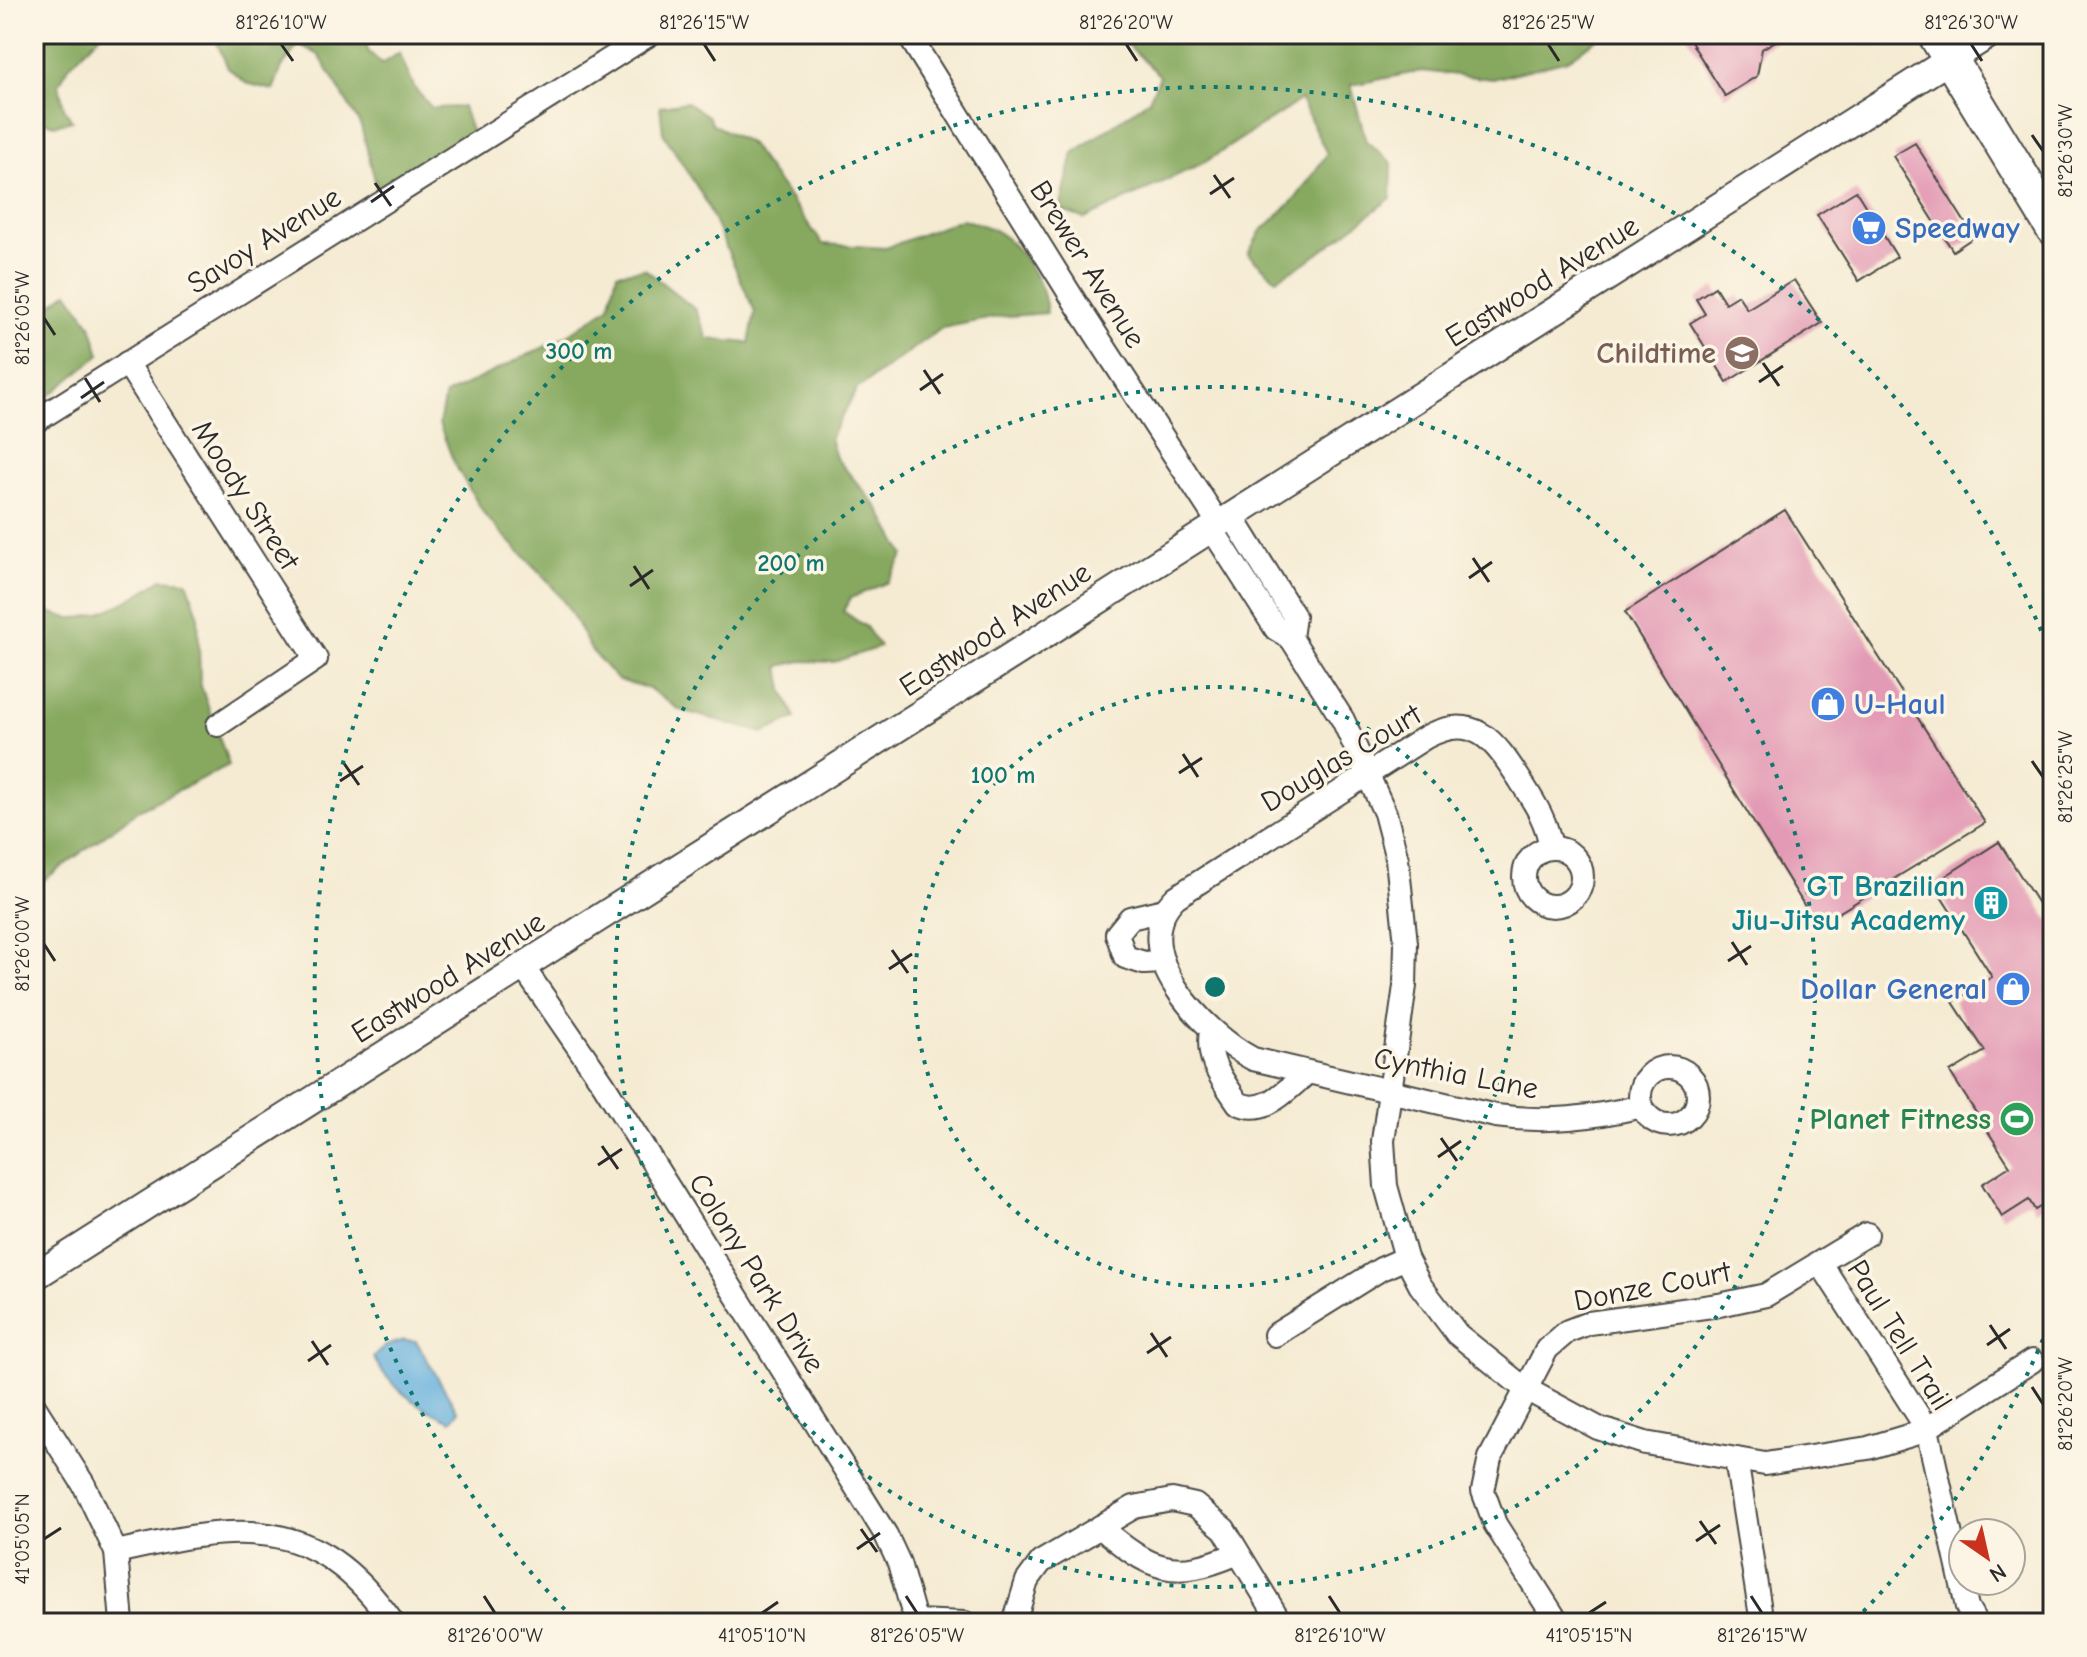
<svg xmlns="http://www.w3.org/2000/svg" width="2087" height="1657" font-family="'Comic Neue',sans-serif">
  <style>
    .forest { fill: #86a95e; stroke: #586a44; stroke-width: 2 }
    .water { fill: #66b1de; stroke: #486e84; stroke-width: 2 }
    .building { fill: #e39bb5 }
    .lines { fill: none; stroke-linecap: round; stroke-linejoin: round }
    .minor-casing { stroke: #494844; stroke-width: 26 }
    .tertiary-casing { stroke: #494844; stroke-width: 30 }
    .primary-casing { stroke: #494844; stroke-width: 38 }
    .minor { stroke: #fff; stroke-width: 22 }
    .tertiary { stroke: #fff; stroke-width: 26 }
    .primary { stroke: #fff; stroke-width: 34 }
    .ticks { fill: none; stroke: #2b2b2b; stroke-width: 3 }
    .ring { fill: none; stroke: #0f766e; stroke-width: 4; stroke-dasharray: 4 8 }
    .labels { text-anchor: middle; stroke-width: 7; stroke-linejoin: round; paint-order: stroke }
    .shop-label { font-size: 30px; font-weight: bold; fill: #366cbe; stroke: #fcf5e5; text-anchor: start }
    .street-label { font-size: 30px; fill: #2b2b2b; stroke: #fcf5e5 }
    .education-label { font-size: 30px; font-weight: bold; fill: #785e54; stroke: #fcf5e5; text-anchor: end }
    .culture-label { font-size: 30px; font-weight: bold; fill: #0d838f; stroke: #fcf5e5; text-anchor: end }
    .leisure-label { font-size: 30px; font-weight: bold; fill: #27864d; stroke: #fcf5e5; text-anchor: end }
    .centre { fill: #0f766e; stroke: #fcf5e5; stroke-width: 4 }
    .ring-label { font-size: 24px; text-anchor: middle; font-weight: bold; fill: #0f766e; stroke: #fcf5e5; stroke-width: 7; stroke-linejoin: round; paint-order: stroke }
    .neatline { fill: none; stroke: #2b2b2b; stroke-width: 3 }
    .ticks-label { font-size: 20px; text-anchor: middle; fill: #2b2b2b }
  </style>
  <rect width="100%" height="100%" fill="#fcf5e5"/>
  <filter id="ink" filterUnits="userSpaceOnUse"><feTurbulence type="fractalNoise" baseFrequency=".0125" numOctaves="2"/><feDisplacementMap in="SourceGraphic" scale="16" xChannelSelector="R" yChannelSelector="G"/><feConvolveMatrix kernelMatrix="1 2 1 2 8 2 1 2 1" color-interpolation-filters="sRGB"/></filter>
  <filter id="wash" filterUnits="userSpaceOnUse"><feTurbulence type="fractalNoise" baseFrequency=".006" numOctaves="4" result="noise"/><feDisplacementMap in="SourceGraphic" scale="32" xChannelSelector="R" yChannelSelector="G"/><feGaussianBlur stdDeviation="1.8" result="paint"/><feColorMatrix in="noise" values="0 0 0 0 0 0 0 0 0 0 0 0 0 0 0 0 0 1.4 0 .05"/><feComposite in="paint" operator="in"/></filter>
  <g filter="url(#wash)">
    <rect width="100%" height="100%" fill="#f5ebd3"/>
    <g class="forest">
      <path d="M41,34h60l-31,31 -11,19 5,24 8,13 -18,4 -20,-8v-76z"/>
      <path d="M213,34h152l3,17 14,13 17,-11 16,36 17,19 31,-1 9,27 -93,62 -18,-70 -42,-71 -20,-11 -17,23 -9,23 -27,-7 -18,-15z"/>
      <path d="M1117,34h487l-37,26 -74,19 -71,-8 -71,14 15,56 26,22 -1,35 -81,62 -34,19 -28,-25 12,-22 36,-34 31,-44 -26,-54 -96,62 -120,57 -25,-9 13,-57 76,-53 11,-24z"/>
      <path d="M687,102l21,14 4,8 37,19 74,101 63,4 76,-29c11,4 27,7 36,13 25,18 47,51 49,81l-49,4 -56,11 -85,61 -27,49 6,20 43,51 25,46 -16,27 -37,16 -8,13 23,16 14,20 -46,15 -32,-1 -23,5 4,24 13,28 -33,15 -83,-23 -32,-22 -30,-8 -27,-30 -22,-41 -21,-28 -62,-64 -31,-52 -16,-41 6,-29 120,-58 44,-30 8,-34 28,-4 51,41 12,29 41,4 6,-31 -51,-114 -41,-65 -3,-27z"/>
      <path d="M68,292l23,33 9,30 -66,53v-90z"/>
      <path d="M162,579l25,2 11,33 2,69 29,82 -89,44 -96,71 -10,3v-270c16,-4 22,3 36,5 30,2 69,-23 92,-39z"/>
    </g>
    <path class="water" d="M404,1340l12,1 42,71 -7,9c-32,-13 -61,-33 -78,-64l13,-11z"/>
    <g id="blocks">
      <g class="building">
        <path d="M1686,34h88l3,6 -15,9 -5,27 -32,20z"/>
        <path d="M1915,143l59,94 -21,14 -60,-95z"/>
        <path d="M1856,191l41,66 -38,24 -42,-66z"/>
        <path d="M1794,280l28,43 -95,59 -37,-59 15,-9 -9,-15 19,-12 10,16 13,-8 9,14z"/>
        <path d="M1785,510l200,313 -168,103 -192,-314z"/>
        <path d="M1999,842l54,85v272l-18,11 -6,-10 -27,17 -20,-33 28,-18 -60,-94 35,-21 -32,-49 39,-25 -59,-93z"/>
      </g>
    </g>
  </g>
  <g filter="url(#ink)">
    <use href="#blocks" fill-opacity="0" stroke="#494844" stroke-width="2"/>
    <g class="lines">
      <defs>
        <g id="minor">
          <path d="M908,34l167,268 144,222"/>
          <path d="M127,363l189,296 -98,66"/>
          <path d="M34,422l616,-388"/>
          <path d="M1232,516l62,100 -3,22 52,82 42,93 12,46 9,84 -1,43 -22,155 3,45 20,72 14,27 37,49 67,54 74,40 47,15 120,21 103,-16 53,-16 111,-71"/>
          <path d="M1212,529l64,100 15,9"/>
          <path d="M1551,848c-4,-27 -17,-46 -31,-68 -25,-38 -45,-69 -94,-43l-250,160c-54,52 29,137 77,162l243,57c52,7 95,2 146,-10"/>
          <circle cx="1553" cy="877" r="29"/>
          <path d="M1163,962l-19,1 -19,-6 -8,-23 13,-16 34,-8"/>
          <path d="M523,967l80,116 283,452 13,28 17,60"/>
          <path d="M1211,1031c-5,30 11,48 27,72 27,14 49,-14 69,-30"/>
          <circle cx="1669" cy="1096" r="29"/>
          <path d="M1821,1264l106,165 40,178 9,16"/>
          <path d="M1275,1335l106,-66 25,-11"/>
          <path d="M34,1406l50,79 32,67 6,71"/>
          <path d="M1736,1459l26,164"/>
          <path d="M1100,1527c50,43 73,54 136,27"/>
          <path d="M116,1552c119,-27 198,-42 277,71"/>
          <path d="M915,1621l50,2"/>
          <path d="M1014,1623l13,-42 14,-19 93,-55 38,-7 23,5 29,24 57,94"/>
          <path d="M1558,1623l-63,-99 -12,-33 7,-33 57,-109 21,-18 21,-8 130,-18 47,-10 101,-61"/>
        </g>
        <path id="tertiary" d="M34,1277l1956,-1243"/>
        <path id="primary" d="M1935,34l118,194"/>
      </defs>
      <use href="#minor" class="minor-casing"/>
      <use href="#tertiary" class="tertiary-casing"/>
      <use href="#primary" class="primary-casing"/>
      <use href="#minor" class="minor"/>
      <use href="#tertiary" class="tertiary"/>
      <use href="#primary" class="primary"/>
    </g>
  </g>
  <path class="ticks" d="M281,44l12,17M704,44l11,17M1126,44l11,17M1548,44l11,17M1971,44l11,17M2032,135l11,16M1214,175l16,23M375,183l16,23M1210,194l24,-16M371,202l23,-16M44,318l11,17M1763,363l16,23M924,370l16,24M85,378l15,24M1759,382l24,-16M920,390l23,-16M81,398l23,-16M1473,558l16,24M634,566l15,23M1469,578l23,-16M630,586l23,-16M1183,754l15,23M2032,761l11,16M343,762l16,23M1179,773l23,-15M340,781l23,-15M1732,942l15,23M44,944l11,17M892,950l16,23M1728,961l23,-15M889,969l23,-15M1441,1138l16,23M602,1146l16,23M1438,1157l23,-16M598,1165l24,-16M1990,1325l16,24M1151,1333l16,24M312,1341l16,24M1987,1345l23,-16M1147,1353l24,-16M308,1361l23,-16M2032,1387l11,17M1700,1521l16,23M861,1529l16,23M44,1539l17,-11M1696,1541l24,-16M857,1549l23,-16M484,1596l11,17M906,1596l11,17M1329,1596l11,17M1751,1596l11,17M762,1613l16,-11M1589,1613l17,-11"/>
  <g class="ring">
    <circle cx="1215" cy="987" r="300"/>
    <circle cx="1215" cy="987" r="600"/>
    <path d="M2052 1317A900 900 0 0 1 1857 1618M573 1618A900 900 0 1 1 2052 657"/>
  </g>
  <defs>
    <symbol id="supermarket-disc" viewBox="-11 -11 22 22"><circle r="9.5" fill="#3f7fe0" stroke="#fcf5e5"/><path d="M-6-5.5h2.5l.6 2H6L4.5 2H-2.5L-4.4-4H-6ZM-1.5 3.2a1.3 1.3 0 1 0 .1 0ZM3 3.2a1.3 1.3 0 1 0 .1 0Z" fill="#fff"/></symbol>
    <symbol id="school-disc" viewBox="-11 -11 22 22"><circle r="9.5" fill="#8d6e63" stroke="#fcf5e5"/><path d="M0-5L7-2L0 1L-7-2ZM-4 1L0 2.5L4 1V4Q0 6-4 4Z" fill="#fff"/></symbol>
    <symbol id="shop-disc" viewBox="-11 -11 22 22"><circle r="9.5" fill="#3f7fe0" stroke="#fcf5e5"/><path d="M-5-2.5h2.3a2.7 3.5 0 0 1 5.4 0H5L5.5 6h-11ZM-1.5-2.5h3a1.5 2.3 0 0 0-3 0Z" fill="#fff"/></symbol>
    <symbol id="building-disc" viewBox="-11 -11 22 22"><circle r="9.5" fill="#0f9aa8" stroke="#fcf5e5"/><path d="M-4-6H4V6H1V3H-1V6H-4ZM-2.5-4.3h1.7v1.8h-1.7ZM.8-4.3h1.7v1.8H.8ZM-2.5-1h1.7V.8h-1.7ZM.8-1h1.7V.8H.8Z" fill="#fff"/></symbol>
    <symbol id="stadium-disc" viewBox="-11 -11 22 22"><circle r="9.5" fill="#2e9e5b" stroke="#fcf5e5"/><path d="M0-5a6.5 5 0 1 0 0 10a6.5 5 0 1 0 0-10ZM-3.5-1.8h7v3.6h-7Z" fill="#fff"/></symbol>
  </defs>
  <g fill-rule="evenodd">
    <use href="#supermarket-disc" x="1849" y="208" width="40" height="40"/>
    <use href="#school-disc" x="1722" y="333" width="40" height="40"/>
    <use href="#shop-disc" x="1808" y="684" width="40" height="40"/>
    <use href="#building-disc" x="1971" y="883" width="40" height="40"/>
    <use href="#shop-disc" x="1993" y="969" width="40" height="40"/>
    <use href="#stadium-disc" x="1997" y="1099" width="40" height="40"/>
  </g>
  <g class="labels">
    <g class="shop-label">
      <text x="1895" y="238">Speedway</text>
      <text x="1854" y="714">U-Haul</text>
      <text x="1987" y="999" text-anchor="end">Dollar General</text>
    </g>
    <g class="street-label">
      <text transform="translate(264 240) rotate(-32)" y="10">Savoy Avenue</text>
      <text transform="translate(1088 264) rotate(58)" y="10">Brewer Avenue</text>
      <text transform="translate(1542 281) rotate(-32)" y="10">Eastwood Avenue</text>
      <text transform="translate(246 495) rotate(57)" y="10">Moody Street</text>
      <text transform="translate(995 629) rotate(-33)" y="10">Eastwood Avenue</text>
      <text transform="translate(1341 758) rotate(-31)" y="10">Douglas Court</text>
      <text transform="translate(448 977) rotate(-32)" y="10">Eastwood Avenue</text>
      <text transform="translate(1456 1073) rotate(11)" y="10">Cynthia Lane</text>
      <text transform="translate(757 1273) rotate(58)" y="10">Colony Park Drive</text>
      <text transform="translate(1652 1286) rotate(-11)" y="10">Donze Court</text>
      <text transform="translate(1900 1335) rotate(58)" y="10">Paul Tell Trail</text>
    </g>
    <g class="education-label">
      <text x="1716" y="363">Childtime</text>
    </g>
    <g class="culture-label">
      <text x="1965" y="896">GT Brazilian<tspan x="1965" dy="34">Jiu-Jitsu Academy</tspan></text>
    </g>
    <g class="leisure-label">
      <text x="1991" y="1129">Planet Fitness</text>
    </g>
  </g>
  <circle cx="1215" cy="987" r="12" class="centre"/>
  <g class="ring-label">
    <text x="579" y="359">300 m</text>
    <text x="791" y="571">200 m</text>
    <text x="1003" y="783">100 m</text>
  </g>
  <rect width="2087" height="1657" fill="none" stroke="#fcf5e5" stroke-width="88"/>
  <g transform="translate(1987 1557) rotate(146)"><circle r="38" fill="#fcf5e5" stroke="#a8a49b" stroke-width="2"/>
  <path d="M0-6L14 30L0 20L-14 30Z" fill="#c8321e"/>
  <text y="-12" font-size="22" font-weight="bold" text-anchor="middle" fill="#2b2b2b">N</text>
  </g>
  <rect x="44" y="44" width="1999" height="1569" class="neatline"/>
  <g class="ticks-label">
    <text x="281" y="29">81°26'10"W</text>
    <text x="704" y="29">81°26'15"W</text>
    <text x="1126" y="29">81°26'20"W</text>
    <text x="1548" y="29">81°26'25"W</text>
    <text x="1971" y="29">81°26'30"W</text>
    <text transform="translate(2065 151) rotate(-90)" y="7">81°26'30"W</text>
    <text transform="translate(22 318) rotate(-90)" y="7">81°26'05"W</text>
    <text transform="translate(2065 777) rotate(-90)" y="7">81°26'25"W</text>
    <text transform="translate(22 944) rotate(-90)" y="7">81°26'00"W</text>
    <text transform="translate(2065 1404) rotate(-90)" y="7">81°26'20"W</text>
    <text transform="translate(22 1539) rotate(-90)" y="7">41°05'05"N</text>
    <text x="495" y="1642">81°26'00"W</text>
    <text x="762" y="1642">41°05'10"N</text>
    <text x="917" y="1642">81°26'05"W</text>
    <text x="1340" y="1642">81°26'10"W</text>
    <text x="1589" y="1642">41°05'15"N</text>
    <text x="1762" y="1642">81°26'15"W</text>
  </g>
</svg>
